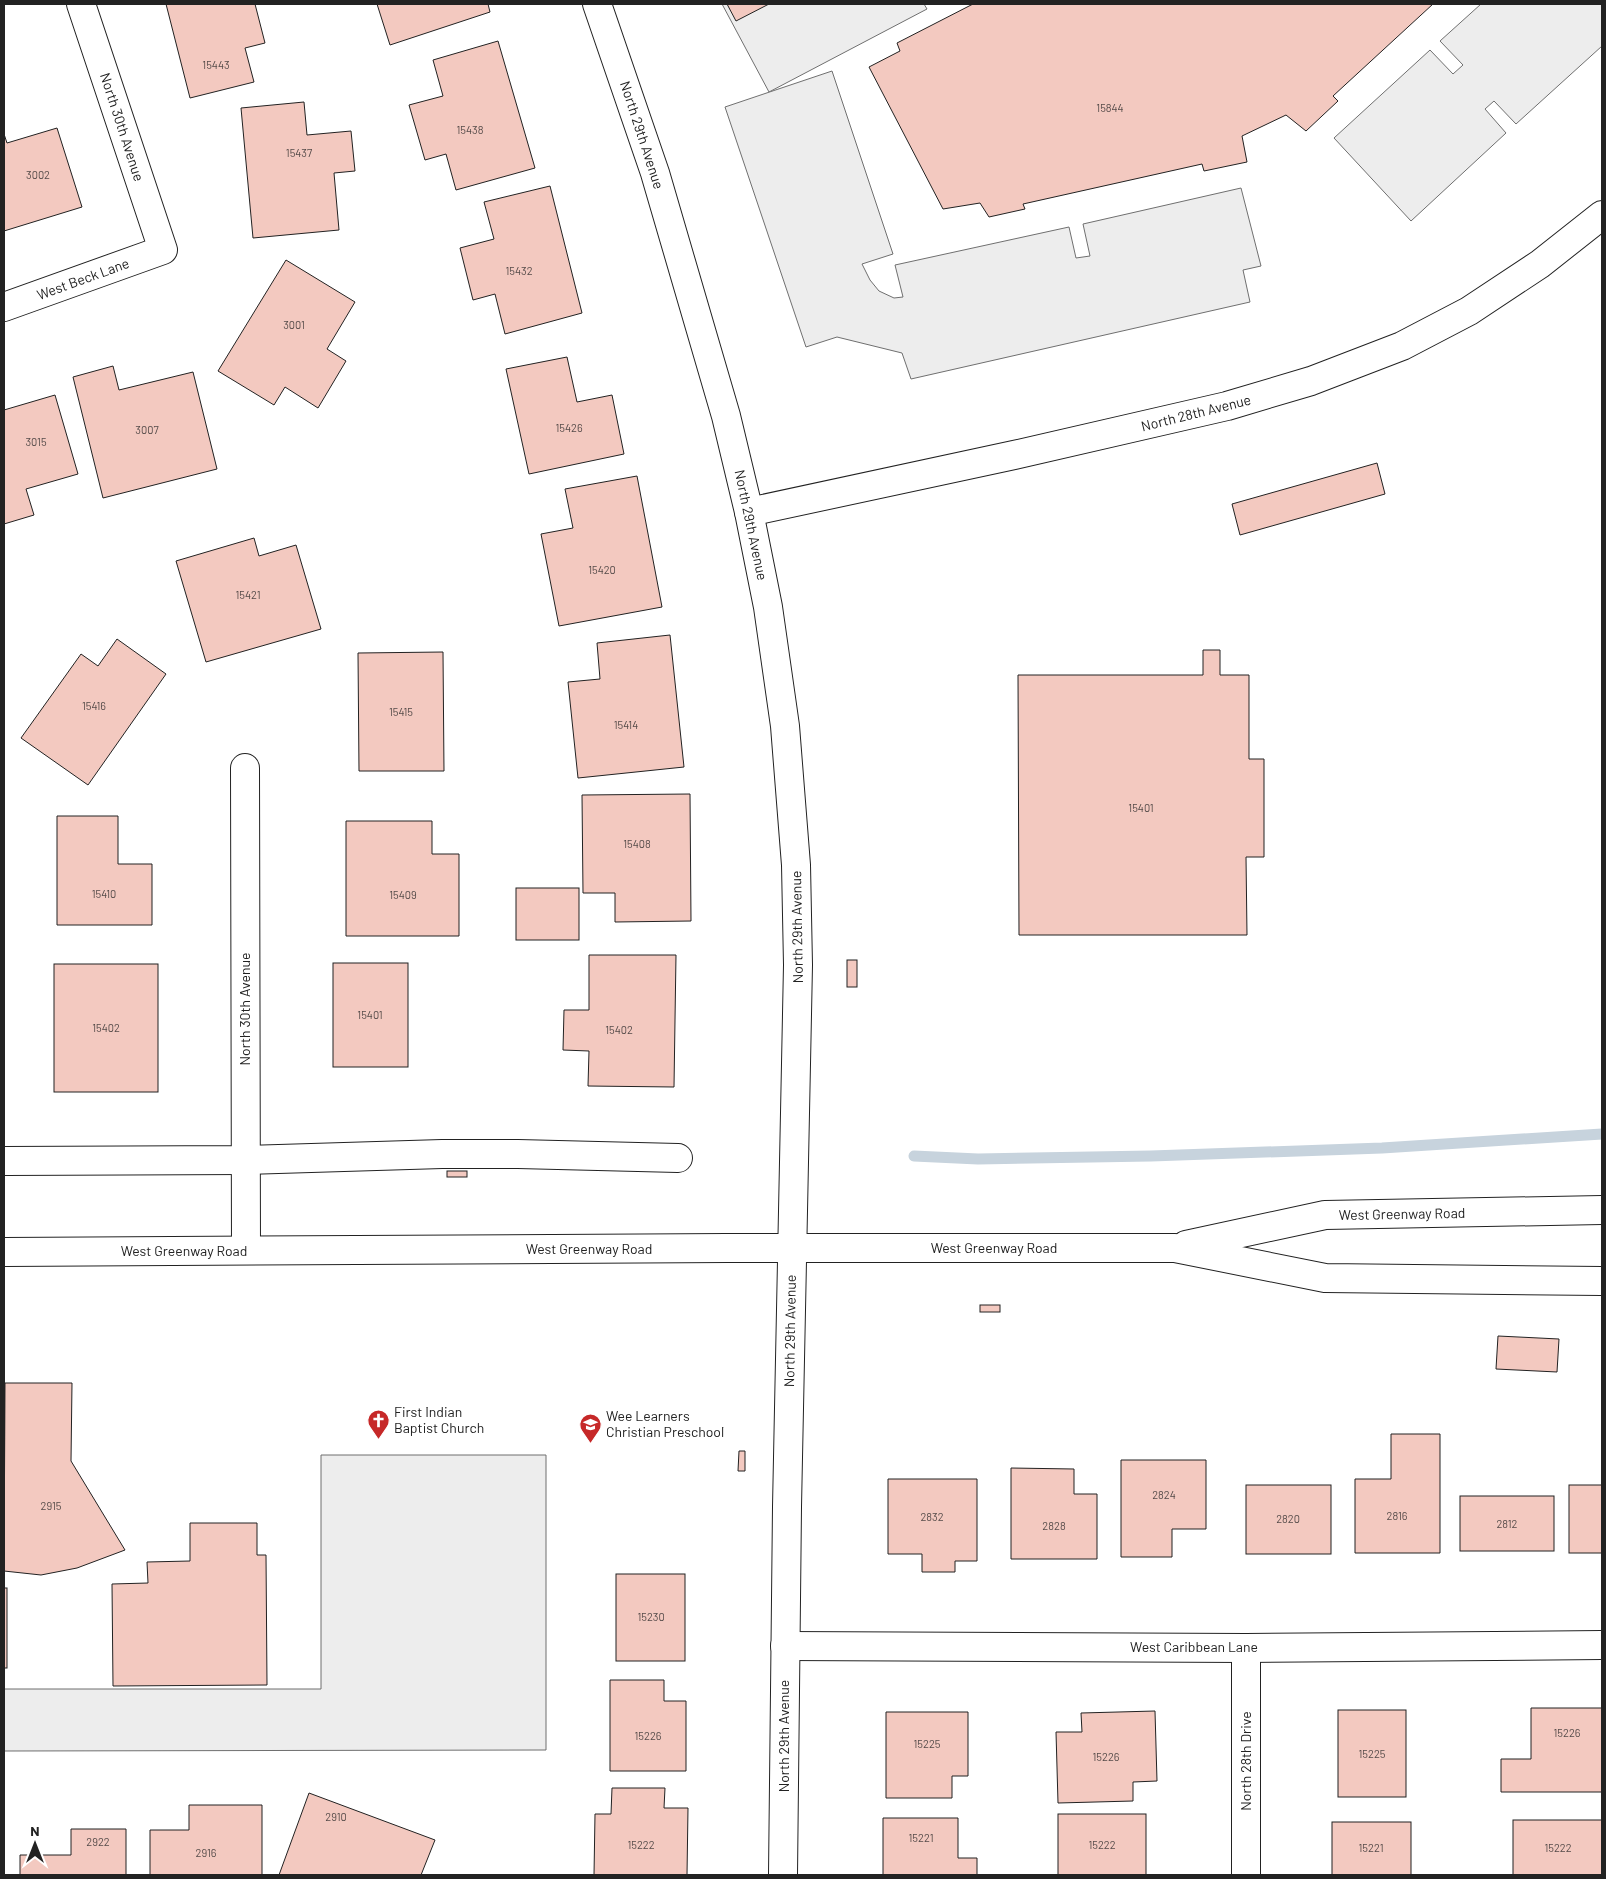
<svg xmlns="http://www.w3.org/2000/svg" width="1606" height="1879" font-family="Barlow,sans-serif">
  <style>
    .parking { fill: #ededed; stroke: #6f6f6f }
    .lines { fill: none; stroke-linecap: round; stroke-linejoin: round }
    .stream { stroke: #c7d3dd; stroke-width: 11 }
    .building { fill: #f3c9c0; stroke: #222 }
    .street-casing { stroke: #222; stroke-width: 30 }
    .secondary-casing { stroke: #222; stroke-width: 30 }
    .street { stroke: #fff; stroke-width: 28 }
    .secondary { stroke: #fff; stroke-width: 28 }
    .labels { text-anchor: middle; stroke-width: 4; stroke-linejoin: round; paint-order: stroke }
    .number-label { font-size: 11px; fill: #564c4a }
    .street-label { font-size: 14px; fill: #222; stroke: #fff }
    .poi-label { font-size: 14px; fill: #222; stroke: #fff; text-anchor: start }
  </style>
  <rect width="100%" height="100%" fill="#fff"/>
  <g class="parking">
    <path d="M722,4h202l3,5 -158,83z"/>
    <path d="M1481,4h121v42l-86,78 -22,-23 -9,8 21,24 -95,88 -77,-83 96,-88 23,24 10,-9 -23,-24z"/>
    <path d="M832,71l61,183 -31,10 8,16 9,11 15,7 9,-1 -8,-32 174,-38 7,31 14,-2 -7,-32 158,-36 20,78 -18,4 7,32 -339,77 -9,-26 -65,-16 -31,10 -81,-240z"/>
    <path d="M321,1455h225v295l-542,1v-62h317z"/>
  </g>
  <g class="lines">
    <path class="stream" d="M914,1156l64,3 173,-3 231,-8 220,-14"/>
  </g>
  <g class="building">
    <path d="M166,4h89l10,39 -20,5 9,34 -64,16z"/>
    <path d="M377,4h111l2,8 -100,33z"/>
    <path d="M727,4h42l-33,17z"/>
    <path d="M973,4h460l-100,92 5,5 -32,30 -20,-16 -44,21 5,26 -43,9 -2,-7 -179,40 2,5 -36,8 -9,-14 -37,6 -74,-142 31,-16 -3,-8z"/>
    <path d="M498,41l37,127 -79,22 -10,-36 -21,6 -16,-55 34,-9 -10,-36z"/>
    <path d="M304,102l3,33 44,-4 4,40 -21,2 5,57 -86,8 -12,-130z"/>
    <path d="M57,128l25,79 -78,24v-97l3,9z"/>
    <path d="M550,186l32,127 -77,21 -10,-40 -22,6 -13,-52 34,-9 -10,-37z"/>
    <path d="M286,260l69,42 -28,47 19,12 -28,47 -33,-21 -11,18 -56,-34z"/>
    <path d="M567,357l10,45 35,-7 12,59 -95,20 -23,-105z"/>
    <path d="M113,366l6,24 74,-18 24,97 -114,29 -30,-121z"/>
    <path d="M55,395l23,79 -52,15 8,26 -30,9v-114z"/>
    <path d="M1377,463l8,31 -145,41 -8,-31z"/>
    <path d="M637,476l25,131 -103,19 -18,-92 32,-6 -8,-39z"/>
    <path d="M254,538l5,18 37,-11 25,84 -115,33 -30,-101z"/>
    <path d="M670,635l14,132 -106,11 -10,-96 32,-3 -3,-36z"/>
    <path d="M117,639l49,35 -78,111 -67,-47 60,-84 17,12z"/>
    <path d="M1203,650h17v25h29v84h15v98h-18l1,78h-228l-1,-260h185z"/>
    <path d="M443,652l1,119h-85l-1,-118z"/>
    <path d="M690,794l1,127 -76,1v-29h-32l-1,-98z"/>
    <path d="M57,816h61v48h34v61h-95z"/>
    <path d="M346,821h86v33h27v82h-113z"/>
    <rect x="516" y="888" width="63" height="52"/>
    <path d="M589,955h87l-2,132 -86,-1 1,-35 -26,-1 1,-40h25z"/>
    <rect x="847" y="960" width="10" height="27"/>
    <rect x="333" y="963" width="75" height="104"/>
    <rect x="54" y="964" width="104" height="128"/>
    <rect x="447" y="1171" width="20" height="6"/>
    <rect x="980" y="1305" width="20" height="7"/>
    <path d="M1498,1336l61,3 -2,33 -61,-3z"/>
    <path d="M5,1383h67l-1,78 54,89 -48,18 -36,7 -37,-4z"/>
    <path d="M1391,1434h49v119h-85v-74h36z"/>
    <path d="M739,1451h6v20h-7z"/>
    <path d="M1121,1460h85v69h-34v28h-51z"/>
    <path d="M1011,1468l63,1v25h23v65h-86z"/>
    <path d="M888,1479h89v82h-22v11h-33v-18h-34z"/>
    <rect x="1246" y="1485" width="85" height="69"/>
    <rect x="1569" y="1485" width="33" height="68"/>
    <rect x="1460" y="1496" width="94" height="55"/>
    <path d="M190,1523h67v32h9l1,130 -154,1 -1,-102 36,-1 -1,-21 43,-1z"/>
    <rect x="616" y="1574" width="69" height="87"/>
    <rect x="4" y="1588" width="3" height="80"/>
    <path d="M610,1680h54v21h22v70h-76z"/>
    <path d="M1531,1708h71v84h-101v-33h30z"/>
    <rect x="1338" y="1710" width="68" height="87"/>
    <path d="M1155,1711l2,70 -24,1v19l-75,2 -2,-71h26l-1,-19z"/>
    <path d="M886,1712h82v64h-16v22h-66z"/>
    <path d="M612,1788h53l-1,20h24l-1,67h-93l1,-61h16z"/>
    <path d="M309,1793l126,47 -14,35h-142z"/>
    <path d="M189,1805h73v70h-112v-45h39z"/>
    <rect x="1058" y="1814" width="88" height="61"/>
    <path d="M883,1818h75v40h19v17h-94z"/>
    <rect x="1513" y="1820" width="89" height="55"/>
    <rect x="1332" y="1822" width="79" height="53"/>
    <path d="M71,1829h55v46h-106v-20h51z"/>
  </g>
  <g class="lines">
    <defs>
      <g id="street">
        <path d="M4,307l159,-57 -82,-246"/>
        <path d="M245,768l1,482"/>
        <path d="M4,1161l242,-1 196,-6h76l160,4"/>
        <path d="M785,1646l461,2 356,-3"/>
        <path d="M1246,1875v-227"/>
      </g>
      <g id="secondary">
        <path d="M597,4l58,169 71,243 23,96 19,95 17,119 11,139 2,100 -11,542 -4,368"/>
        <path d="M749,512l265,-57 213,-49 84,-25 91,-35 67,-35 71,-47 62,-49"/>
        <path d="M1186,1245l139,-30 277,-5"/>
        <path d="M4,1252l723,-4h448l150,30 277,3"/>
      </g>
    </defs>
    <use href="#street" class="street-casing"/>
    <use href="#secondary" class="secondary-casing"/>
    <use href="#street" class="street"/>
    <use href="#secondary" class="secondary"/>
  </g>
  <defs>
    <symbol id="church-pin" viewBox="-11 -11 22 30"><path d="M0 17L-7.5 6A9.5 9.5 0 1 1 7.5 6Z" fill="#c62828" stroke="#fff"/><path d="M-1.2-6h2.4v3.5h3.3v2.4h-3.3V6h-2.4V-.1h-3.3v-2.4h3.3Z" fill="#fff"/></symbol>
    <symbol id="school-pin" viewBox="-11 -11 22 30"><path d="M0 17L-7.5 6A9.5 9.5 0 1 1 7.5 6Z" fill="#c62828" stroke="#fff"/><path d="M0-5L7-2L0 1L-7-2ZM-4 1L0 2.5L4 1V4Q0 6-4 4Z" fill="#fff"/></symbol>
  </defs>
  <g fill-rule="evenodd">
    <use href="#church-pin" x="366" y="1408" width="25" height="34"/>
    <use href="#school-pin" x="578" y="1412" width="25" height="34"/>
  </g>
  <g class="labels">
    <g class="number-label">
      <text x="216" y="69">15443</text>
      <text x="1110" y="112">15844</text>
      <text x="470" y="134">15438</text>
      <text x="299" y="157">15437</text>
      <text x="38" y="179">3002</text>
      <text x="519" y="275">15432</text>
      <text x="294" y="329">3001</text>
      <text x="569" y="432">15426</text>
      <text x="147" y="434">3007</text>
      <text x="36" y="446">3015</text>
      <text x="602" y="574">15420</text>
      <text x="248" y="599">15421</text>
      <text x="94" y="710">15416</text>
      <text x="401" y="716">15415</text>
      <text x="626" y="729">15414</text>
      <text x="1141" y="812">15401</text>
      <text x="637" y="848">15408</text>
      <text x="104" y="898">15410</text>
      <text x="403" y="899">15409</text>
      <text x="370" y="1019">15401</text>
      <text x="106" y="1032">15402</text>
      <text x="619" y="1034">15402</text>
      <text x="1164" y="1499">2824</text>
      <text x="51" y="1510">2915</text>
      <text x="1397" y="1520">2816</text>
      <text x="932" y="1521">2832</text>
      <text x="1288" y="1523">2820</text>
      <text x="1507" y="1528">2812</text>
      <text x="1054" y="1530">2828</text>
      <text x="651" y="1621">15230</text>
      <text x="1567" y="1737">15226</text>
      <text x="648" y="1740">15226</text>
      <text x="927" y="1748">15225</text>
      <text x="1372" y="1758">15225</text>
      <text x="1106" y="1761">15226</text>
      <text x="336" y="1821">2910</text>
      <text x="921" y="1842">15221</text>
      <text x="98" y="1846">2922</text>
      <text x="641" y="1849">15222</text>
      <text x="1102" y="1849">15222</text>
      <text x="1371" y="1852">15221</text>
      <text x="1558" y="1852">15222</text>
      <text x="206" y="1857">2916</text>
    </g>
    <g class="street-label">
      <text transform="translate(122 127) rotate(72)" y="5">North 30th Avenue</text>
      <text transform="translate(642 135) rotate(72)" y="5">North 29th Avenue</text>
      <text transform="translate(83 279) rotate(-20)" y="5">West Beck Lane</text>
      <text transform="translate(1196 413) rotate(-14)" y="5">North 28th Avenue</text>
      <text transform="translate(751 525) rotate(78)" y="5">North 29th Avenue</text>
      <text transform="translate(797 927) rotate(-91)" y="5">North 29th Avenue</text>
      <text transform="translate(245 1009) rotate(-90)" y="5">North 30th Avenue</text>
      <text transform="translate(1402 1214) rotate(-1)" y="5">West Greenway Road</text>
      <text x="994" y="1253">West Greenway Road</text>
      <text x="589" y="1254">West Greenway Road</text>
      <text x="184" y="1256">West Greenway Road</text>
      <text transform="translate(790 1331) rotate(-89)" y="5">North 29th Avenue</text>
      <text x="1194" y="1652">West Caribbean Lane</text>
      <text transform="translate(784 1736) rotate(-90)" y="5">North 29th Avenue</text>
      <text transform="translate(1246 1761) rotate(-90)" y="5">North 28th Drive</text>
    </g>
    <g class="poi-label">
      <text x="394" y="1417">First Indian<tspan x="394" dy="16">Baptist Church</tspan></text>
      <text x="606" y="1421">Wee Learners<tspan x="606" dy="16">Christian Preschool</tspan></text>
    </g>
  </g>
  <rect width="1606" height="1879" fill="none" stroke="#222222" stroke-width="10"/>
  <g transform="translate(35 1844)" stroke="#ffffff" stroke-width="4" paint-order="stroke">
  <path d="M0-4L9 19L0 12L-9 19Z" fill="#222222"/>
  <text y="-8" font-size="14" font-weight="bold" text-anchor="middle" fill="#222222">N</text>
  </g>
</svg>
